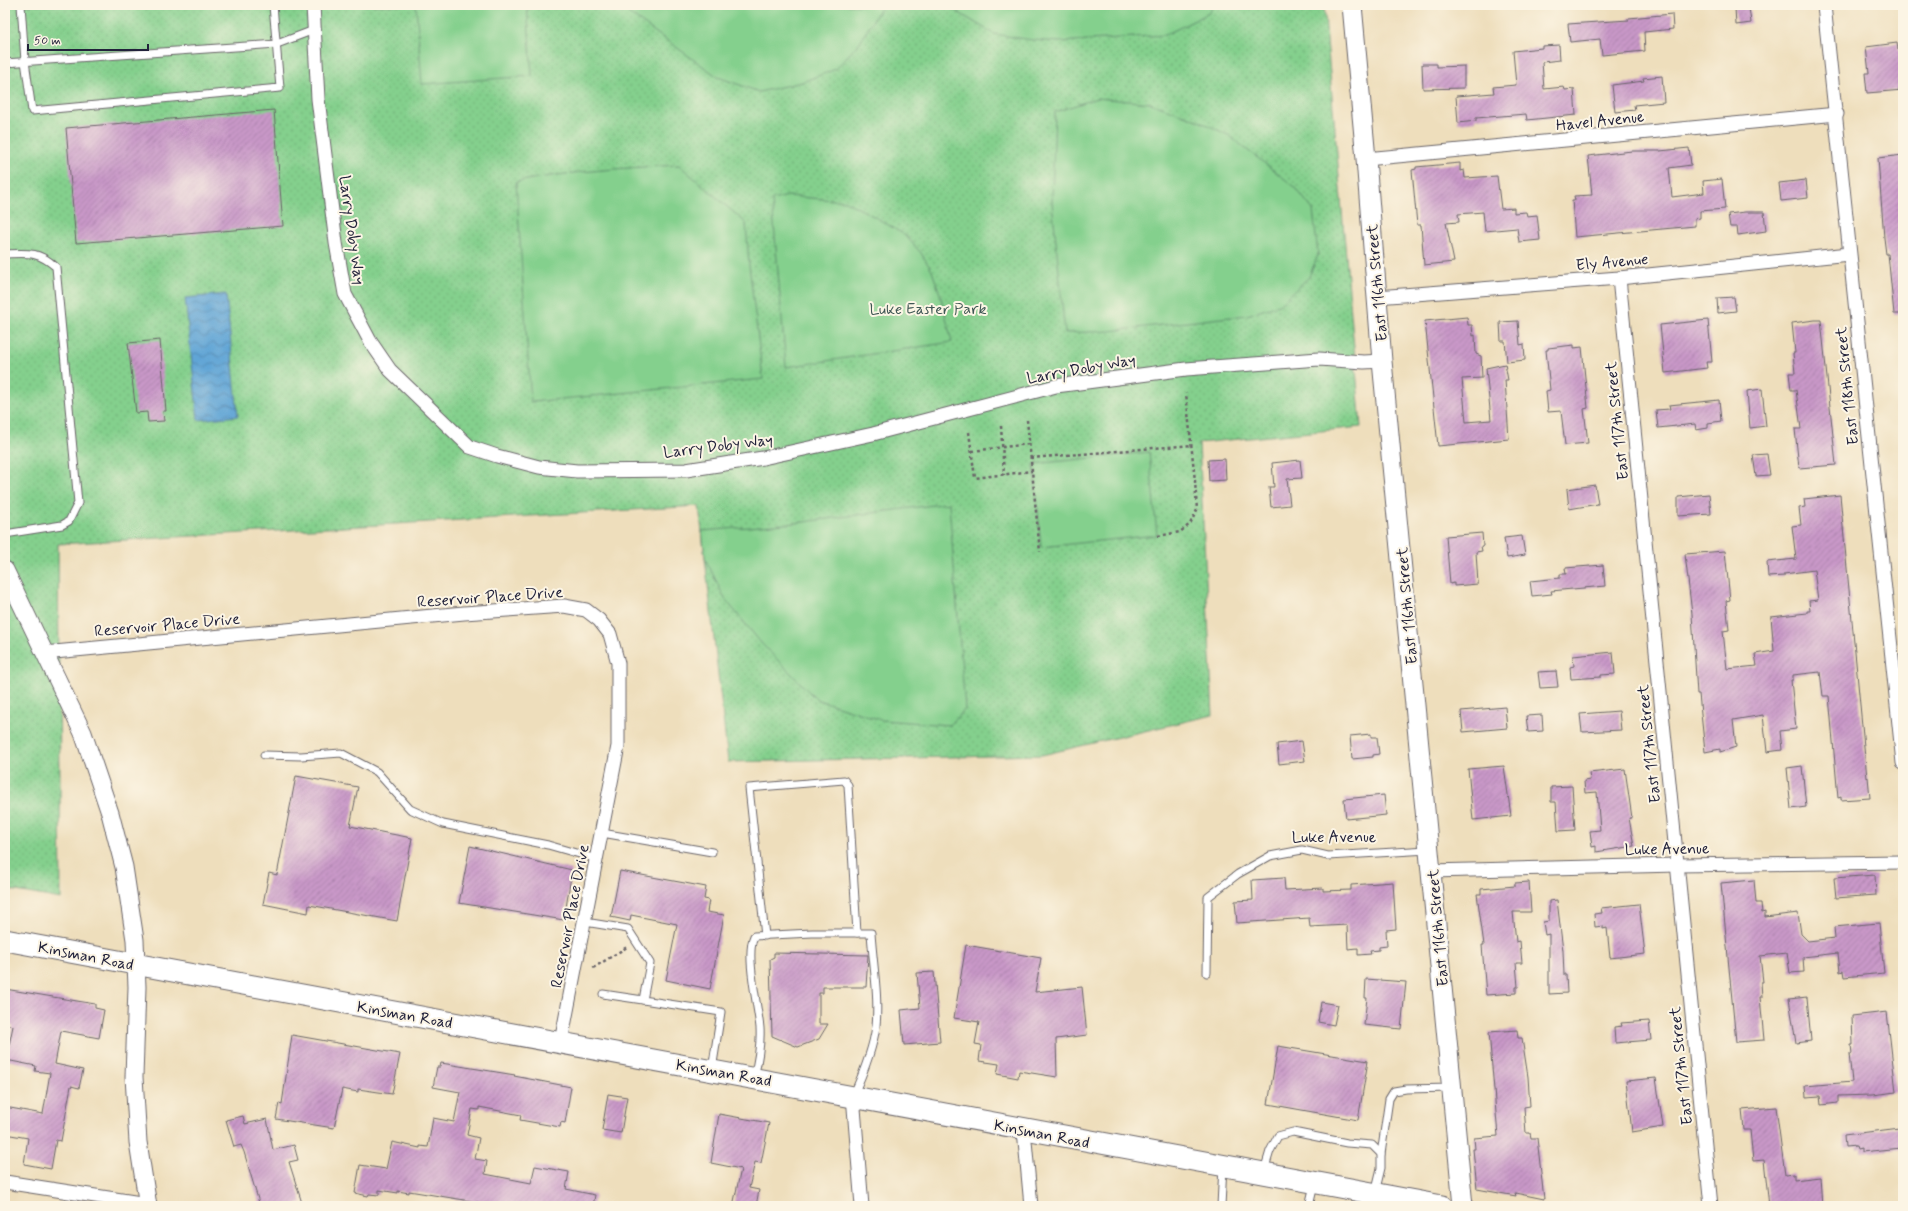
<svg xmlns="http://www.w3.org/2000/svg" width="1908" height="1211" font-family="Mynerve,sans-serif">
  <style>
    .park { fill: url(#park-dots); stroke: #537964 }
    .pitch { fill: #84d08d; stroke: #537964 }
    .water { fill: url(#water-waves); stroke: #426488 }
    .building { fill: url(#building-hatch) }
    .lines { fill: none; stroke-linecap: round; stroke-linejoin: round }
    .service-casing { stroke: #696468; stroke-width: 9 }
    .minor-casing { stroke: #696468; stroke-width: 15 }
    .tertiary-casing { stroke: #696468; stroke-width: 19 }
    .secondary-casing { stroke: #696468; stroke-width: 21 }
    .primary-casing { stroke: #696468; stroke-width: 23 }
    .path { stroke: #696468; stroke-width: 2.5; stroke-dasharray: 3 3; stroke-linecap: butt }
    .service { stroke: #fff; stroke-width: 7 }
    .minor { stroke: #fff; stroke-width: 13 }
    .tertiary { stroke: #fff; stroke-width: 17 }
    .secondary { stroke: #fff; stroke-width: 19 }
    .primary { stroke: #fff; stroke-width: 21 }
    .labels { text-anchor: middle; stroke-width: 4; stroke-linejoin: round; paint-order: stroke }
    .street-label { font-size: 16px; fill: #22223b; stroke: #fcf5e5 }
    .park-label { font-size: 16px; fill: #3f5654; stroke: #fcf5e5 }
  </style>
  <defs>
    <pattern id="park-dots" width="8" height="8" patternUnits="userSpaceOnUse"><rect width="8" height="8" fill="#84d08d"/><path d="M2 2h.1M6 6h.1" fill="none" stroke="#72b27b" stroke-width="1.8" stroke-linecap="round"/></pattern>
    <pattern id="water-waves" width="16" height="10" patternUnits="userSpaceOnUse"><rect width="16" height="10" fill="#61a5d6"/><path d="M0 5q4-4 8 0t8 0" fill="none" stroke="#5086af"/></pattern>
    <pattern id="building-hatch" width="6" height="6" patternUnits="userSpaceOnUse"><rect width="6" height="6" fill="#c998c8"/><path d="M-1 1l2-2M0 6l6-6M5 7l2-2" fill="none" stroke="#a37ca4"/></pattern>
  </defs>
  <rect width="100%" height="100%" fill="#fcf5e5"/>
  <filter id="ink" filterUnits="userSpaceOnUse"><feTurbulence type="fractalNoise" baseFrequency=".025" numOctaves="2"/><feDisplacementMap in="SourceGraphic" scale="8" xChannelSelector="R" yChannelSelector="G"/><feConvolveMatrix kernelMatrix="1 2 1 2 8 2 1 2 1" color-interpolation-filters="sRGB"/></filter>
  <filter id="wash" filterUnits="userSpaceOnUse"><feTurbulence type="fractalNoise" baseFrequency=".012" numOctaves="4" result="noise"/><feDisplacementMap in="SourceGraphic" scale="16" xChannelSelector="R" yChannelSelector="G"/><feGaussianBlur stdDeviation="0.9" result="paint"/><feColorMatrix in="noise" values="0 0 0 0 0 0 0 0 0 0 0 0 0 0 0 0 0 1.4 0 .05"/><feComposite in="paint" operator="in"/></filter>
  <g filter="url(#wash)">
    <rect width="100%" height="100%" fill="#eedebc"/>
    <path class="park" d="M5,5h1319l37,422 -162,16 14,272 -171,40 -314,7 -29,-256 -641,38 3,355 -56,-10z"/>
    <g class="pitch">
      <path d="M416,5h111l5,71 -110,8z"/>
      <path d="M626,5h256l-22,37 -24,27 -34,13 -43,10 -41,-15 -91,-65z"/>
      <path d="M946,5h268l-5,8 -44,22 -106,7 -27,-2 -38,-6z"/>
      <path d="M1097,98l53,5 45,16 33,16 67,52 18,23 5,45 -9,22 -30,28 -32,10 -137,16 -45,2 -13,-132 3,-89z"/>
      <path d="M679,165l67,58 3,42 14,114 -232,23 -15,-220c54,-11 108,-14 163,-17z"/>
      <path d="M788,196l57,5 30,16 30,18 16,18 11,18 8,23 12,48 -166,25 -14,-167z"/>
      <path d="M1149,452l8,83 -116,12 -7,-83z"/>
      <path d="M949,503l16,206 -15,16 -69,-5 -65,-21 -54,-55 -37,-45 -20,-41 -3,-27 94,-8z"/>
    </g>
    <path class="water" d="M226,294l12,122 -40,4 -13,-122z"/>
    <g id="blocks">
      <g class="building">
        <path d="M1749,7l2,16 -15,2 -1,-17z"/>
        <path d="M1672,14l1,15 -29,3 1,19 -43,4 -2,-16 -30,3 -2,-18 61,-4v-2z"/>
        <path d="M1897,43l1,7 2,-1 3,21v20l-36,3 -2,-20h4l-3,-26z"/>
        <path d="M1559,45l1,15 -18,2 2,27 20,-2 1,3 9,-1 2,26 -49,5 -1,-6 -50,4v3l-18,2 -2,-27 38,-3 -1,-6 23,-2 -3,-34 29,-3v-2z"/>
        <path d="M1422,64h15v3l27,-1v22l-41,1z"/>
        <path d="M1662,76l2,26 -30,3 1,5 -20,2 -3,-27 32,-4 -1,-3z"/>
        <path d="M274,110l9,116 -207,17 -10,-115z"/>
        <path d="M1689,148l2,17 -22,3 3,29 32,-4 -1,-12 19,-2 3,30 -25,2v7l-5,1v7l-120,11 -3,-37h3l-1,-4 18,-1 -4,-39 44,-5h28z"/>
        <path d="M1903,155v159h-9l-6,-60h-2l-2,-16 -6,-80z"/>
        <path d="M1460,163v8l4,-1 1,8 32,-2 4,33 13,-1v5l12,-1 1,4 10,-1 3,25 -21,2 -2,-14 -32,3 -2,-19 -25,2 1,8 -13,1 8,39 -30,3 -3,-40h-4l-5,-55 4,-1v-2z"/>
        <path d="M1806,180l2,18 -27,3 -2,-18z"/>
        <path d="M1745,212h19l2,19 -28,4 -1,-8h-7l-2,-13z"/>
        <path d="M1734,297l2,14 -18,2 -1,-15z"/>
        <path d="M1467,317l1,8h4l1,11 2,-1 1,19 5,2 1,22 -20,1 4,43 25,-2 -5,-52 19,-4 3,16h-3l4,59 -71,7 -13,-125z"/>
        <path d="M1708,320l4,42h-6l1,6 -42,5 -5,-48z"/>
        <path d="M1815,320h6l15,145 -37,3 -4,-39h6l-5,-39h-5l-2,-17h6l-2,-20h2l-3,-30z"/>
        <path d="M1518,321l2,24 4,-1 1,16 -18,2 -2,-21h-4l-1,-19z"/>
        <path d="M160,340l6,71h-3l1,10 -16,1 -1,-10 -11,1 -8,-70z"/>
        <path d="M1574,345v3l8,-1 6,61 -4,1 4,34 -23,2 -4,-34 -13,1 -2,-21 4,-1 -4,-40h2v-2z"/>
        <path d="M1762,389l4,37 -16,2 -3,-37z"/>
        <path d="M1719,400l2,21 -13,2v5l-12,2 -1,-6 -37,4 -2,-18 14,-1 -1,-4z"/>
        <path d="M1767,454l3,21 -14,1 -3,-21z"/>
        <path d="M1225,459l1,21 -17,1 -1,-21z"/>
        <path d="M1300,460l2,18 -15,1 3,26 -19,2 -2,-20h5l-2,-24z"/>
        <path d="M1595,485l3,19 -29,5 -2,-20z"/>
        <path d="M1709,494l2,20 -33,2v-19z"/>
        <path d="M1840,495l27,283 1,-1 2,21 -29,2v-3l-3,1 -9,-102h-6l-3,-24 -27,3v5h-2l5,49 -16,2 2,19 -15,2 -4,-37 -30,5 3,27 -16,5v-3l-15,3 -6,-58h-2l-5,-80 -7,-60 40,-3 5,49 -4,1 3,29 -6,1 4,38 30,-3 -2,-12 19,-3 -3,-34 36,-4v-2h3l-1,-10 9,-1 -4,-30 -30,4v2l-16,1 -1,-15 29,-3 -4,-33 9,-1 -2,-17 6,-1 -1,-8z"/>
        <path d="M1482,533l1,13h-2l1,5 -6,1 2,32 -24,2v-3l-4,1 -4,-48z"/>
        <path d="M1522,536l3,19 -18,3 -3,-20z"/>
        <path d="M1603,565l2,21 -54,5 1,3 -20,2 -2,-15 30,-3v-4h6l-1,-6z"/>
        <path d="M1613,652l2,22 -14,1v2l-30,2 -1,-12 4,-1 -1,-10z"/>
        <path d="M1556,671l2,16 -18,1 -2,-16z"/>
        <path d="M1505,707l2,21 -44,4 -2,-21z"/>
        <path d="M1619,711l2,19 -39,2 -2,-18z"/>
        <path d="M1542,715l1,16 -15,1 -2,-16z"/>
        <path d="M1371,734v3h6l2,17 -6,1v2l-21,2 -2,-23z"/>
        <path d="M1302,741l3,20 -26,3 -2,-20z"/>
        <path d="M1504,766l7,50 -38,4 -5,-51z"/>
        <path d="M1802,766l4,41 -15,2 -4,-41z"/>
        <path d="M1625,769l7,49h-3l5,28 -38,6v-6l-4,1 -2,-16 10,-1 -3,-38 -12,1 -1,-12 6,-1 -1,-7z"/>
        <path d="M296,776l62,11 -8,39 62,12 -15,83 -88,-16 -1,8 -45,-9 6,-31 8,2z"/>
        <path d="M1572,786l3,44 -17,1 -2,-29h-5v-15z"/>
        <path d="M1384,795l2,20 -40,4 -2,-20z"/>
        <path d="M470,846l102,24 -8,50 -105,-17z"/>
        <path d="M620,871l86,16 -2,12 5,1 -2,12 17,3 -14,74 -44,-9 11,-56 -46,-9 -1,6 -19,-4z"/>
        <path d="M1875,875l1,20 -40,3 -2,-20z"/>
        <path d="M1284,878l1,12 38,-2v3l28,-1v-5l42,-3 3,47 -10,1 1,16 -8,1v3l-9,1 1,3 -13,1v-7l-10,1 -1,-24 -37,2 -1,-9 -72,5 -2,-22 18,-1 -1,-20z"/>
        <path d="M1754,880l2,23h5l1,10 3,-1v5l33,-4 3,21 7,7 27,-3 -1,-11 45,-4 5,50 -40,4 -1,-6 -3,1 -2,-19 -35,4 1,15 -14,1 -3,-20 -27,3 3,26h-2l1,15h-2l4,43 -28,2 -15,-159z"/>
        <path d="M1529,882l2,30h-18l3,30 4,-1 2,22h-6l2,24h-2v6l-30,2 -4,-50h2l-7,-51h4v-5l34,-3v-3z"/>
        <path d="M1557,900l6,51 1,24h2l1,18 -18,1v-60l-4,1 -2,-13 6,-1v-20z"/>
        <path d="M1639,904l6,50 -35,4 -3,-30 -4,1v-3l-8,1 -1,-13 8,-1 -1,-5z"/>
        <path d="M966,945l75,13 -6,34 47,-5 5,48 -31,4 1,38 -38,-6 -1,7 -21,-4 2,-10 -20,-3 2,-16 -6,-1 4,-22 -25,-4z"/>
        <path d="M774,953l94,2 -2,32h-43v6h-4v31h9l-9,15 -21,8 -26,-11 -2,-77 4,-2z"/>
        <path d="M934,972l6,70 -36,3 -3,-35 19,-2 -3,-35z"/>
        <path d="M1366,979l40,3 -5,47 -37,-4 3,-27h-2z"/>
        <path d="M5,989l90,15v4l9,2 -5,28 -38,-7 -6,33 28,6 -4,18 -8,-2 -10,55 -5,-1 -5,29 -27,-5 4,-26 -23,-4v-27l38,7 7,-41 -15,-2 1,-5 -30,-6 7,-34 -8,-2z"/>
        <path d="M1807,997l4,44 -15,2 -7,-44z"/>
        <path d="M1321,1002l17,3 -4,20 -16,-3z"/>
        <path d="M1887,1012l9,80 -24,3 -34,1v7l-17,2 -1,-9 -14,1 -1,-11 47,-4 -3,-28h3l-1,-9h2l-1,-29z"/>
        <path d="M1649,1021l2,19 -36,3 -1,-16 8,-1 -1,-3z"/>
        <path d="M1517,1030l1,8h4l6,39 2,29 -6,1 2,26h4l1,5h6l7,61 -29,-6 1,3 -39,-7 -4,-40h2l-1,-11 24,-2 -9,-104z"/>
        <path d="M292,1035l108,19 -8,40 -34,-5v3l-16,-3 -8,39 -58,-9 3,-16 3,1z"/>
        <path d="M1278,1046l90,15 -10,59 -90,-16z"/>
        <path d="M441,1063l74,12 -1,1 57,11 -6,36 -4,-1 -1,5 -40,-7 1,-5 -42,-8v3l-7,-1 -5,26 12,3 -4,21 12,2 -2,13 46,9 4,-17 34,6 -3,17 29,6 -2,11h-92l-92,-15v2l-11,-2v2l-19,-3v5l-10,-1 -1,2 -13,-3 5,-28 26,4 6,-27 28,6v-2l8,1 5,-29 21,4 6,-30 -27,-5 4,-20h3z"/>
        <path d="M1656,1078l7,49 -31,5 -6,-51z"/>
        <path d="M608,1094l19,3 -6,36 -19,-3z"/>
        <path d="M1776,1107l9,68 9,-1v6l26,-3 2,29h-53l-5,-46 -11,1 -3,-31h-6l-2,-20z"/>
        <path d="M719,1114l50,9 -8,40 -6,-1 -6,26 10,2 -3,16 -10,-2 -1,2h-12l8,-37 -30,-6z"/>
        <path d="M243,1116l2,8 22,-5 6,31 21,-5 4,15 -9,2 13,41 -10,3h-32l-16,-54 -3,-7 -7,2 -8,-27z"/>
        <path d="M1900,1128l2,20 -41,4v-4l-4,1 -1,-3 -11,1 -1,-12z"/>
      </g>
    </g>
  </g>
  <g filter="url(#ink)">
    <use href="#blocks" fill-opacity="0" stroke="#696468" stroke-width="1"/>
    <g class="lines">
      <defs>
        <g id="service">
          <path d="M21,5l4,56 7,50 248,-23 -7,-83"/>
          <path d="M5,63l272,-19 37,-14"/>
          <path d="M5,254c23,-1 33,-3 51,13l22,236 -9,18 -7,4 -57,9"/>
          <path d="M264,755l37,1 40,-3 36,19 33,37 33,15 105,21 49,14"/>
          <path d="M602,833l110,19"/>
          <path d="M585,922l43,7 22,34 -7,37 78,12 -9,58"/>
          <path d="M765,936l-16,-148 95,-8 4,5 9,148"/>
          <path d="M1207,973l1,-76 30,-23 32,-18 32,-6 26,6 100,-6"/>
          <path d="M603,994l40,6"/>
          <path d="M754,1077c4,-16 7,-32 6,-49 -2,-22 -15,-73 -6,-92l58,-3h59c2,31 8,62 5,93 -3,24 -13,48 -23,70"/>
          <path d="M1381,1154l8,-55 5,-8 12,-2 45,-1"/>
          <path d="M1264,1171l6,-20 8,-15 15,-4 54,11 25,2 9,9v14l-6,25"/>
          <path d="M1221,1206l2,-40"/>
          <path d="M1309,1206l5,-21"/>
        </g>
        <g id="minor">
          <path d="M313,5l5,94 18,144 9,51 25,47 20,29 80,77 27,9 42,11 38,4 109,-1 77,-12 110,-24 183,-48 130,-17 133,-10 45,3 18,-1"/>
          <path d="M1824,5l79,758"/>
          <path d="M1366,159l471,-45"/>
          <path d="M1619,278l92,928"/>
          <path d="M1377,297l242,-19 230,-24"/>
          <path d="M44,653l420,-40 100,-7 22,4 13,10 11,14 8,29v83l-57,296"/>
          <path d="M1431,871l247,-6 225,-3"/>
          <path d="M853,1096l9,110"/>
          <path d="M1024,1130l7,76"/>
          <path d="M5,1182l142,22"/>
        </g>
        <path id="tertiary" d="M5,570l78,163 27,80 14,54 11,73 2,47 -3,90 4,65 10,64"/>
        <path id="secondary" d="M1352,5l14,154 16,202 81,845"/>
        <path id="primary" d="M5,940l1437,266"/>
      </defs>
      <use href="#service" class="service-casing"/>
      <use href="#minor" class="minor-casing"/>
      <use href="#tertiary" class="tertiary-casing"/>
      <use href="#secondary" class="secondary-casing"/>
      <use href="#primary" class="primary-casing"/>
      <g class="path">
        <path d="M1027,420l13,132"/>
        <path d="M1001,426l3,49"/>
        <path d="M969,432l6,46 57,-7"/>
        <path d="M972,451l57,-7"/>
        <path d="M1031,458l161,-13"/>
        <path d="M1158,536l22,-4 10,-8 7,-14 -2,-29 -9,-88"/>
        <path d="M593,968l34,-21"/>
      </g>
      <use href="#service" class="service"/>
      <use href="#minor" class="minor"/>
      <use href="#tertiary" class="tertiary"/>
      <use href="#secondary" class="secondary"/>
      <use href="#primary" class="primary"/>
    </g>
  </g>
  <g class="labels">
    <g class="street-label">
      <text transform="translate(1600 120) rotate(-6)" y="6">Havel Avenue</text>
      <text transform="translate(353 230) rotate(82)" y="6">Larry Doby Way</text>
      <text transform="translate(1612 261) rotate(-5)" y="6">Ely Avenue</text>
      <text transform="translate(1376 283) rotate(-95)" y="6">East 116th Street</text>
      <text transform="translate(1081 368) rotate(-10)" y="6">Larry Doby Way</text>
      <text transform="translate(1846 386) rotate(-96)" y="6">East 118th Street</text>
      <text transform="translate(1616 421) rotate(-96)" y="6">East 117th Street</text>
      <text transform="translate(718 445) rotate(-7)" y="6">Larry Doby Way</text>
      <text transform="translate(490 596) rotate(-4)" y="6">Reservoir Place Drive</text>
      <text transform="translate(1406 606) rotate(-95)" y="6">East 116th Street</text>
      <text transform="translate(167 624) rotate(-5)" y="6">Reservoir Place Drive</text>
      <text transform="translate(1648 744) rotate(-96)" y="6">East 117th Street</text>
      <text x="1334" y="842">Luke Avenue</text>
      <text transform="translate(1667 848) rotate(-1)" y="6">Luke Avenue</text>
      <text transform="translate(569 916) rotate(-79)" y="6">Reservoir Place Drive</text>
      <text transform="translate(1437 928) rotate(-95)" y="6">East 116th Street</text>
      <text transform="translate(86 955) rotate(11)" y="6">Kinsman Road</text>
      <text transform="translate(405 1014) rotate(10)" y="6">Kinsman Road</text>
      <text transform="translate(1680 1066) rotate(-96)" y="6">East 117th Street</text>
      <text transform="translate(724 1072) rotate(10)" y="6">Kinsman Road</text>
      <text transform="translate(1042 1133) rotate(11)" y="6">Kinsman Road</text>
    </g>
    <g class="park-label">
      <text x="928" y="314">Luke Easter Park</text>
    </g>
  </g>
  <rect width="1908" height="1211" fill="none" stroke="#fcf5e5" stroke-width="20"/>
  <path d="M28 44v6h120v-6" fill="none" stroke="#22223b" stroke-width="2"/>
  <text x="34" y="44" font-size="12" fill="#22223b" stroke="#fcf5e5" stroke-width="3" paint-order="stroke">50 m</text>
</svg>
